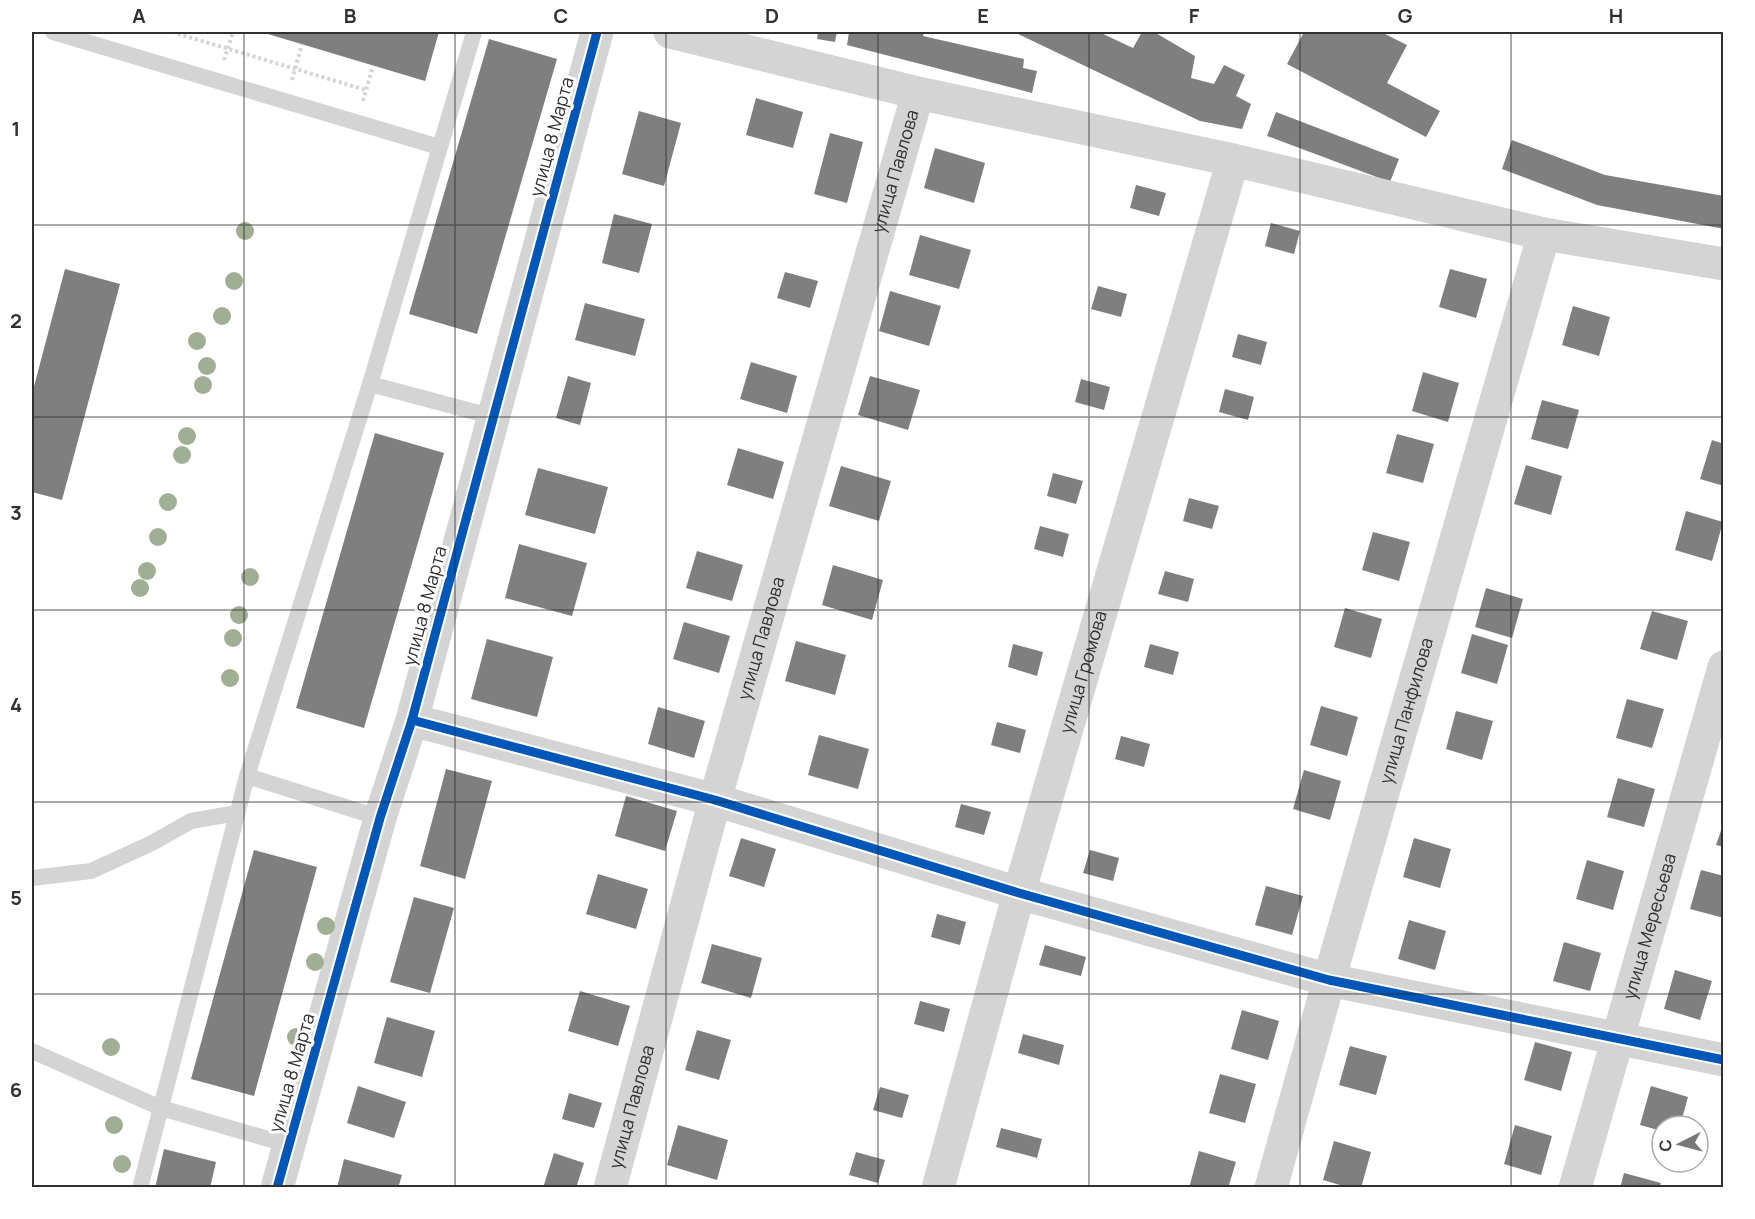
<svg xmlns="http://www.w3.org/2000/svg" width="1755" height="1219" font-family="Manrope,sans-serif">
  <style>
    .building { fill: #7f7f7f }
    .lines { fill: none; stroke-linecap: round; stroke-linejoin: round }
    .path { stroke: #d4d4d4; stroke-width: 4; stroke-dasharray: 3 3; stroke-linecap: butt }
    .lane { stroke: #d4d4d4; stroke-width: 16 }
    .street { stroke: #d4d4d4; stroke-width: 33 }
    .cycleway-casing { stroke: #fff; stroke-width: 13 }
    .cycleway { stroke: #0057b8; stroke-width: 9 }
    .tree { fill: #a0af93 }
    .grid { fill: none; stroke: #303030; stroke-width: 1.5; stroke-opacity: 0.55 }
    .labels { text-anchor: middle; stroke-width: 6; stroke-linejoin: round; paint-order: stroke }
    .street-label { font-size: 18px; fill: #303030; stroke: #fff }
    .neatline { fill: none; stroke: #303030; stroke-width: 2 }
    .grid-label { font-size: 20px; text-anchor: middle; font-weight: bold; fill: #303030 }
  </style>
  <rect width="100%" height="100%" fill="#fff"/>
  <g class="building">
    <path d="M261,32h178l-14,49z"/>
    <path d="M818,32h19l-2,10 -18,-3z"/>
    <path d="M849,32h75l-1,4 101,23 -1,9 14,3 -5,22 -185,-48z"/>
    <path d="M1014,32h88l-1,1 32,15 9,-16h12l41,24 -4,22 23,6 10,-19 21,10 -9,21 15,8 -9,25 -42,-8z"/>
    <path d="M1304,32h77l26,13 -20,38 53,28 -14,26 -139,-73z"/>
    <path d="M489,39l68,20 -80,275 -68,-20z"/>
    <path d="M756,98l47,14 -10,36 -47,-13z"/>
    <path d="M639,111l42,12 -17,63 -42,-12z"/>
    <path d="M1276,112l123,47 -9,23 -123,-46z"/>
    <path d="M830,133l33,9 -16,61 -33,-9z"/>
    <path d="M1512,140l93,35 119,21v33l-127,-24 -95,-36z"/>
    <path d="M935,148l50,15 -11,40 -50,-15z"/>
    <path d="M1136,185l30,8 -7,23 -29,-8z"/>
    <path d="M614,214l38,10 -13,49 -37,-10z"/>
    <path d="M1271,223l29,8 -6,23 -29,-8z"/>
    <path d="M920,235l51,15 -12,39 -50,-14z"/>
    <path d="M65,269l55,15 -58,216 -30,-8v-98z"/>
    <path d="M1450,269l37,10 -11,39 -37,-11z"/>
    <path d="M785,272l33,9 -8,27 -33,-10z"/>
    <path d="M1098,286l29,8 -6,23 -30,-8z"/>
    <path d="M890,291l51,15 -12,40 -50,-15z"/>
    <path d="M585,303l60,16 -10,37 -60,-16z"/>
    <path d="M1573,306l37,11 -11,39 -37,-11z"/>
    <path d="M1238,334l29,8 -6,23 -29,-8z"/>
    <path d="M751,362l46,14 -10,37 -47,-14z"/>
    <path d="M1423,372l36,11 -11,39 -36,-11z"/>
    <path d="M568,376l23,7 -11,42 -24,-7z"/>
    <path d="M870,376l50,14 -12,40 -50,-15z"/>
    <path d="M1081,379l29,8 -6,23 -29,-8z"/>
    <path d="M1225,389l29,8 -6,23 -29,-8z"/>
    <path d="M1542,400l37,10 -11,39 -37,-10z"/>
    <path d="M375,433l69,20 -80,275 -68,-20z"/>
    <path d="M1397,434l37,10 -11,39 -37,-10z"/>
    <path d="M1712,440l12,4v42l-24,-7z"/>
    <path d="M738,448l46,14 -11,37 -46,-14z"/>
    <path d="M1526,465l36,11 -11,39 -37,-11z"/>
    <path d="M841,466l50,15 -12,40 -50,-15z"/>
    <path d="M538,468l70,19 -13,47 -70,-19z"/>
    <path d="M1053,473l30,8 -7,23 -29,-8z"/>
    <path d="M1189,498l30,8 -7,23 -29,-8z"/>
    <path d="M1686,511l37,11 -11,39 -37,-11z"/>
    <path d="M1040,526l29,8 -6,23 -29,-8z"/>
    <path d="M1373,532l37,10 -11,39 -37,-11z"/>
    <path d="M519,544l68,19 -15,53 -67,-18z"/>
    <path d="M697,551l46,14 -11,36 -46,-13z"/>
    <path d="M833,565l50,15 -11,40 -50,-15z"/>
    <path d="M1165,571l29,8 -6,23 -30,-8z"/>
    <path d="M1486,588l37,11 -11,39 -37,-11z"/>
    <path d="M1345,608l37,11 -11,39 -37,-11z"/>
    <path d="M1652,611l36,10 -11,39 -37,-11z"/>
    <path d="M684,622l46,14 -11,37 -46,-14z"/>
    <path d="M1472,634l36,11 -11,39 -36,-11z"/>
    <path d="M487,639l66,18 -16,60 -66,-18z"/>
    <path d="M796,641l50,14 -11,40 -50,-14z"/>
    <path d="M1013,644l30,8 -6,24 -29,-9z"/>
    <path d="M1150,644l29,8 -6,23 -29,-8z"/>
    <path d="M1627,699l37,10 -12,39 -36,-10z"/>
    <path d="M1321,706l37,11 -11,39 -37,-11z"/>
    <path d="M658,707l47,14 -11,37 -46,-14z"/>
    <path d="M1456,711l37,10 -11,39 -36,-11z"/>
    <path d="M997,722l29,8 -6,23 -29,-8z"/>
    <path d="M819,735l50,14 -11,40 -50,-14z"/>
    <path d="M1121,736l29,8 -6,23 -29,-8z"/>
    <path d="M446,769l46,12 -27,98 -45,-13z"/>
    <path d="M1304,770l37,11 -11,39 -37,-11z"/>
    <path d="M1618,778l37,11 -11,38 -37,-10z"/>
    <path d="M626,796l51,15 -12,40 -50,-15z"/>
    <path d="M961,804l30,8 -7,23 -29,-8z"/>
    <path d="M1724,822v25l-8,-2z"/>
    <path d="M741,838l35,11 -12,38 -35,-11z"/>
    <path d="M1414,838l37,11 -11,39 -37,-11z"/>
    <path d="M254,850l63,17 -63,229 -63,-17z"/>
    <path d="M1090,850l29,8 -6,23 -30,-8z"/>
    <path d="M1587,860l37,11 -11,39 -37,-11z"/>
    <path d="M1701,870l23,6v42l-34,-9z"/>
    <path d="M598,874l50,15 -12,40 -50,-15z"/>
    <path d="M1266,886l37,10 -11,39 -37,-10z"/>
    <path d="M414,897l40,11 -24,85 -40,-11z"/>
    <path d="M937,914l29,8 -6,23 -29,-8z"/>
    <path d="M1409,920l37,11 -11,39 -37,-11z"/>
    <path d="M1564,942l37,11 -11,38 -37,-10z"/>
    <path d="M712,944l50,14 -11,40 -50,-15z"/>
    <path d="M1045,945l41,12 -5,19 -42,-11z"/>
    <path d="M1675,970l37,11 -12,39 -36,-11z"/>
    <path d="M580,991l50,15 -12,40 -50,-15z"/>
    <path d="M920,1001l30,8 -6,23 -30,-8z"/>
    <path d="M1242,1010l37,11 -11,39 -37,-11z"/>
    <path d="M387,1017l48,14 -13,46 -48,-14z"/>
    <path d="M697,1030l34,10 -12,40 -34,-10z"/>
    <path d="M1023,1034l41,11 -5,20 -41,-12z"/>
    <path d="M1535,1042l37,10 -11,39 -37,-11z"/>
    <path d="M1350,1046l37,10 -11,39 -37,-10z"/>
    <path d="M1220,1074l36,10 -11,39 -36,-10z"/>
    <path d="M358,1086l48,16 -12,36 -47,-15z"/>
    <path d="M1651,1086l37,11 -8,29h-18v5l-22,-6z"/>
    <path d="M880,1087l29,8 -7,23 -29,-8z"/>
    <path d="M569,1093l33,10 -8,25 -32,-9z"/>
    <path d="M678,1125l50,15 -11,40 -50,-15z"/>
    <path d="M1515,1125l37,11 -11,39 -37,-11z"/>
    <path d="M1001,1128l41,11 -5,19 -41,-11z"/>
    <path d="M1334,1141l37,11 -10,36h-11l-27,-8z"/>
    <path d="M164,1149l52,13 -6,26h-55z"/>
    <path d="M1199,1151l37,11 -8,26h-39z"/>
    <path d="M856,1152l29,8 -7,23 -29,-8z"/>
    <path d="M554,1153l30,10 -8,25h-33z"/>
    <path d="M344,1159l58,16 -4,13h-61z"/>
    <path d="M1624,1173l37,10 -2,5h-39z"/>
  </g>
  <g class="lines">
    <g class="path">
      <path d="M172,32l194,58"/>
      <path d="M224,60l9,-28"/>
      <path d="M292,80l10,-36"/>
      <path d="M363,101l10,-35"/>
    </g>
    <g class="lane">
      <path d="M53,32l386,115"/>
      <path d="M370,384l124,33"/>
      <path d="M247,776l133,42"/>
      <path d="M32,878l59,-7 61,-28 39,-22 46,-8"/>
      <path d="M32,1051l129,57 128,37"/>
      <path d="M140,1188l107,-412 123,-392 104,-352"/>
    </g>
    <g class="street">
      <path d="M670,32l248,61 315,67 311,74 180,30"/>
      <path d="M412,720l303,80 304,93 310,87 395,80"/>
      <path d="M277,1188l103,-370 32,-98 185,-688"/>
      <path id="s1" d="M610,1188l105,-388 203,-707"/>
      <path id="s2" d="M938,1188l81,-295 214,-733"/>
      <path id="s3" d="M1271,1188l58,-208 215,-746"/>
      <path id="s4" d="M1575,1188l149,-521"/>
    </g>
    <defs>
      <g id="cycleway">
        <path d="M412,720l303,80 304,93 310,87 395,80"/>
        <path d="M277,1188l103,-370 32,-98 185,-688"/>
      </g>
    </defs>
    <use href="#cycleway" class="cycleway-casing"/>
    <use href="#cycleway" class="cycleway"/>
  </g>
  <g class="tree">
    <circle cx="245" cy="231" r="9"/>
    <circle cx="234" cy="281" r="9"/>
    <circle cx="222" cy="316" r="9"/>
    <circle cx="197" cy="341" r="9"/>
    <circle cx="207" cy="366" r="9"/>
    <circle cx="203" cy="385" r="9"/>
    <circle cx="187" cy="436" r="9"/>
    <circle cx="182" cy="455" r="9"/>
    <circle cx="168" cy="502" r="9"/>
    <circle cx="158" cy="537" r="9"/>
    <circle cx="147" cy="571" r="9"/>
    <circle cx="250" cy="577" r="9"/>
    <circle cx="140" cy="588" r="9"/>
    <circle cx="239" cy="615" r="9"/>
    <circle cx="233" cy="638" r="9"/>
    <circle cx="230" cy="678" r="9"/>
    <circle cx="326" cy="926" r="9"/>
    <circle cx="315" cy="962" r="9"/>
    <circle cx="296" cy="1037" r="9"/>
    <circle cx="111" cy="1047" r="9"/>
    <circle cx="114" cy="1125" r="9"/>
    <circle cx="122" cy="1164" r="9"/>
  </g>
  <path class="grid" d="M244,32v1156M455,32v1156M666,32v1156M878,32v1156M1089,32v1156M1300,32v1156M1511,32v1156M32,225h1692M32,417h1692M32,610h1692M32,802h1692M32,994h1692"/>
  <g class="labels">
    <g class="street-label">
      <text transform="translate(552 137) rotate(-75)" y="6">улица 8 Марта</text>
      <text dy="6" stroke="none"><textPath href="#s1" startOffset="1056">улица Павлова</textPath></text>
      <text transform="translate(425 606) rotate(-75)" y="6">улица 8 Марта</text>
      <text dy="6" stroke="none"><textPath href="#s1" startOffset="570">улица Павлова</textPath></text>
      <text dy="6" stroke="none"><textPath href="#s2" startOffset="536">улица Громова</textPath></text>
      <text dy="6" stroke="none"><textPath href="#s3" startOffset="496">улица Панфилова</textPath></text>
      <text dy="6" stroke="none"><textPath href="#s4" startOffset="272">улица Мересьева</textPath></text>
      <text transform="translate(292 1073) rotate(-74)" y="6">улица 8 Марта</text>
      <text dy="6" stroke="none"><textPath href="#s1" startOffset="84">улица Павлова</textPath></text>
    </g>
  </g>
  <rect width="1755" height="1219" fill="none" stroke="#ffffff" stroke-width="66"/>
  <g transform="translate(1680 1144) rotate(264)"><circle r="28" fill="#ffffff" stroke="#acacac" stroke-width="1.5"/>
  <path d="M0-4.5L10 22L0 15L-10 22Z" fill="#787878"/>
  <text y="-9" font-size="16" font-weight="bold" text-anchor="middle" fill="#303030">С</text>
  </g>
  <rect x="33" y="33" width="1689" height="1153" class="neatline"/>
  <g class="grid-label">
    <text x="139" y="23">A</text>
    <text x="350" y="23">B</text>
    <text x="561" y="23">C</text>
    <text x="772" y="23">D</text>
    <text x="983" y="23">E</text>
    <text x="1194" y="23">F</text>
    <text x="1405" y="23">G</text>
    <text x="1616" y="23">H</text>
    <text x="16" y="136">1</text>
    <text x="16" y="328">2</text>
    <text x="16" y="520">3</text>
    <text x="16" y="712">4</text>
    <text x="16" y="905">5</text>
    <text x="16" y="1097">6</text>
  </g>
</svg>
